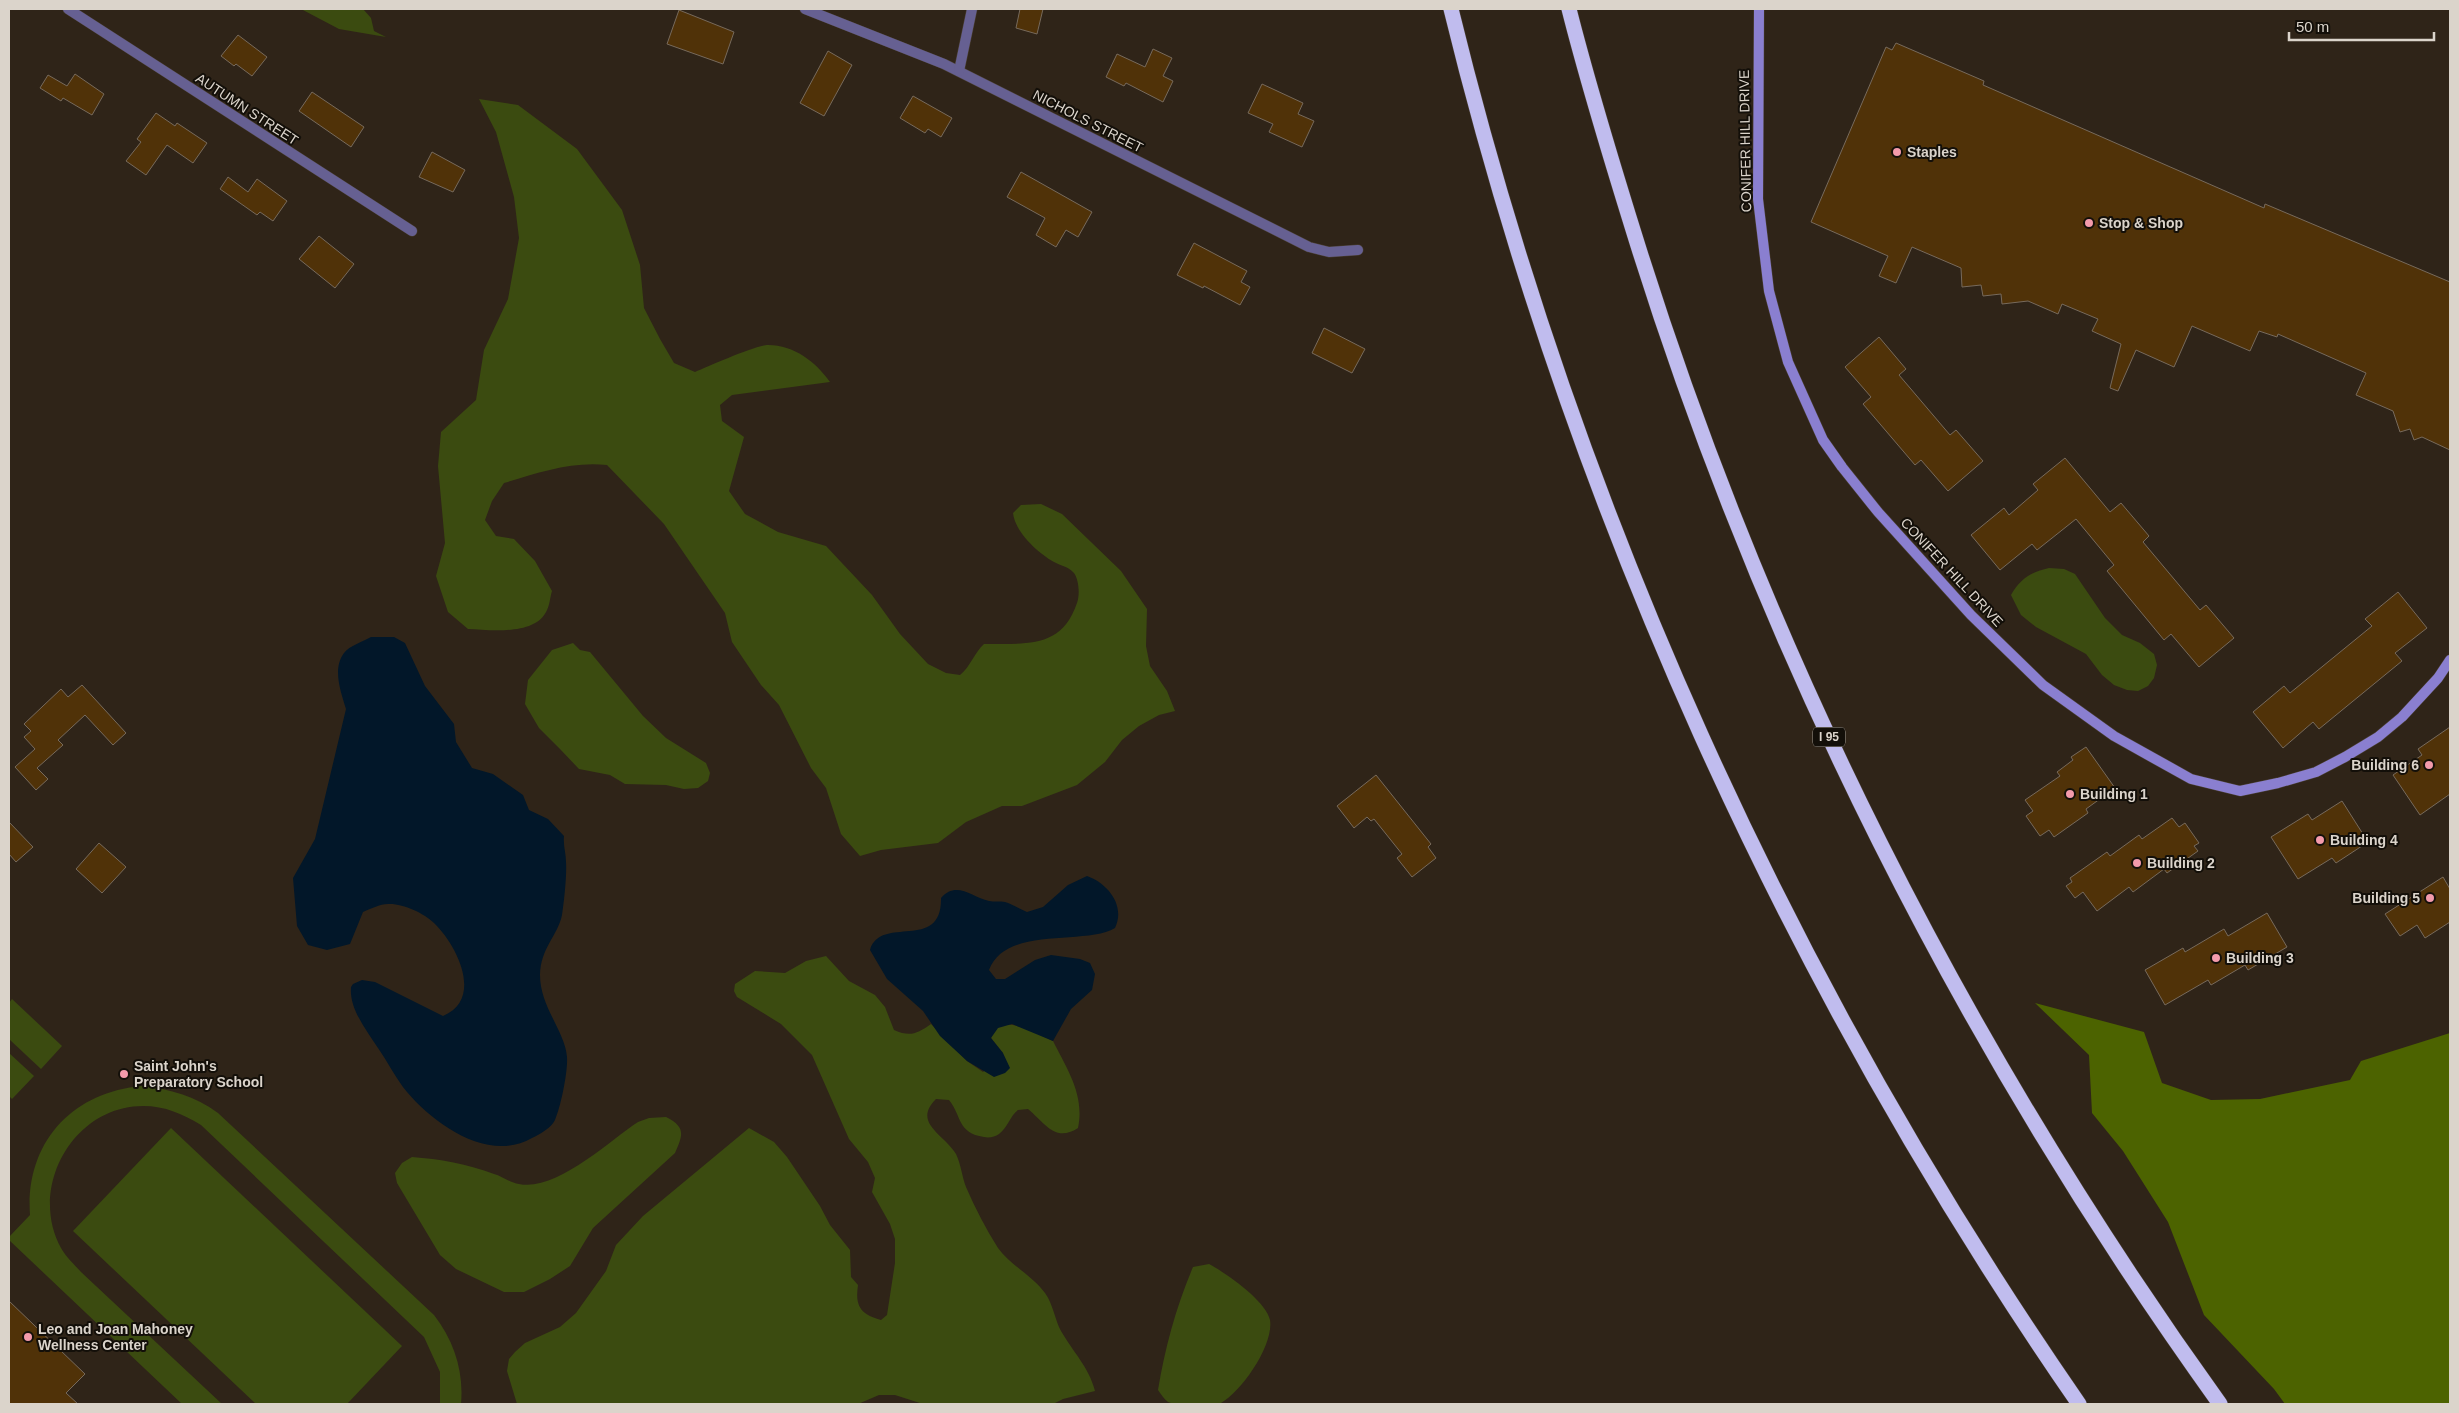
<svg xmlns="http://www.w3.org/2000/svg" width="2459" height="1413" font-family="Helvetica,sans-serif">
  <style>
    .green { fill: #3b4b10 }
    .forest { fill: #4c6300 }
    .water { fill: #021729 }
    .building { fill: #503208; stroke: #776a5c }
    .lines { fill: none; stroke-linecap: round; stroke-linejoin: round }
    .street-casing { stroke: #4b4035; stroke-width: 11 }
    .secondary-casing { stroke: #4b4035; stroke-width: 11 }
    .highway-casing { stroke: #4b4035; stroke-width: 16 }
    .street { stroke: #666092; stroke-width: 10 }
    .secondary { stroke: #8a7fd0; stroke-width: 10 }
    .highway { stroke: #c0bcee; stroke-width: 15 }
    .poi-dot { fill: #f39aab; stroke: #130f09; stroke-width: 2 }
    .labels { text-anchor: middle; stroke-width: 4; stroke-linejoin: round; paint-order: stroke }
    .shield { fill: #130f09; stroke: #9f9991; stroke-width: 1 }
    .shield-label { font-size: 12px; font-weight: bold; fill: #dbd4cb }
    .street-label { font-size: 14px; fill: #dbd4cb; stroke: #130f09 }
    .poi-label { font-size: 14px; font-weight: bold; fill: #dbd4cb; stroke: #130f09; text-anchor: start }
  </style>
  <rect width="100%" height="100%" fill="#2f2418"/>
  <g class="green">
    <path d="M301,9h62l8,9 3,13 12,6 -47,-8z"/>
    <path d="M479,99l39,6 59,44 45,61 18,55 4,43 16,31 14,24 21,9c14,-6 61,-27 73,-27 26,0 48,17 62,37l-98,13 -12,10 2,16 22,16 -15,54 16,23 33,18 48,14 46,49 28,39 28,30 18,9 14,2c11,-9 14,-22 24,-31 41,-1 77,6 93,-41 3,-8 2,-23 -3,-30 -6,-7 -13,-7 -20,-11 -16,-9 -39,-30 -41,-49l8,-8 20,-1 21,10 59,57 26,38 -1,37 4,20 17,25 8,20 -16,4 -20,11 -17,14 -17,22 -28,23 -55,21h-20l-36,16 -28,21 -57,7 -21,6 -19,-22 -15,-46 -15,-20 -32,-63 -18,-20 -29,-43 -7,-29 -61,-89 -57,-59c-35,-4 -70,8 -103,18l-12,18 -7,19 11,16 18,3 21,22 17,30c-2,6 -2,13 -5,19 -11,26 -56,20 -79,19l-20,-17 -12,-36 9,-33 -7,-77 3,-34 35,-32 8,-50 24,-51 11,-61 -5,-41 -18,-65z"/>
    <path d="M2049,568l15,1 11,5 30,44 17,17 18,8 14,11 3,11 -3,13 -6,8 -10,5 -11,-1 -13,-5 -12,-10 -16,-21 -50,-27 -15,-12 -10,-20c9,-16 20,-23 38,-27z"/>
    <path d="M573,643l7,7 10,2 53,64 23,22 40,25 4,10 -2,8 -10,7 -14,1 -18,-4 -41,-1 -15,-9 -31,-6 -19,-20 -21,-21 -14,-24 3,-24 24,-30z"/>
    <path d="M826,956l23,25 26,14 10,12 9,23c16,7 23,4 37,-6l36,37 16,11 20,-19 -12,-15c8,-28 46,-4 62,3 14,28 32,54 25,87 -23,15 -33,-5 -50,-19l-10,1c-8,6 -10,17 -19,24 -4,3 -10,4 -15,3 -27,-4 -22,-21 -35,-37l-13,-1c-24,24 8,35 20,55 5,10 6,23 10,33 9,21 20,42 32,61 13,18 34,27 47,45 8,11 10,27 16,38 12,21 28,36 34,60l-32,8 -10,5h-130l-28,-9h-16l-21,9h-341l-10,-33 2,-12 6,-7 10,-9 35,-16 16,-14 30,-42 10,-26 27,-29 106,-88 25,14 13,15 33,49 10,19 20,25 1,27 7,8c-3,21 2,29 23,35l6,-5 8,-52v-24l-5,-15 -18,-32 3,-14 -7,-16 -19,-23 -37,-84 -31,-31 -44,-27 -3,-6 1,-7 20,-13 30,2 21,-12z"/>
    <path d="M12,999l50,47 -21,23 -32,-30v-36z"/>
    <path d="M9,1053l25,23 -22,23 -3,-3z"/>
    <path d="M142,1086c28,3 53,10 76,27l216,202c20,26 30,56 27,89h-21v-32l-16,-35 -223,-212c-18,-11 -36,-19 -58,-19 -70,0 -115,82 -82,142 5,9 13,16 20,24l141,132h-40l-173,-164v-3l21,-22c-5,-71 41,-123 112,-129z"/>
    <path d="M666,1117c20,10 17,18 9,36l-82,75 -23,38 -20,13 -26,13h-20l-48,-23 -16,-14 -43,-72 -2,-10 7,-10 10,-6c27,2 56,7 82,17 8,2 16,9 25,10 37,8 90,-43 119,-62l11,-4z"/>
    <path d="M171,1128l231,218 -55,58h-91l-183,-173z"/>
    <path d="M1209,1264c17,9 57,37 61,56 4,25 -28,71 -49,83 -7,4 -45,3 -53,-1 -4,-3 -7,-8 -10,-12 7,-42 18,-83 35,-123z"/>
  </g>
  <path class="forest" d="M2035,1003l109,29 18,51 49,17 49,-1 90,-19 11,-19 89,-28v371h-165l-11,-15 -70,-74 -36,-93 -45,-71 -31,-38 -3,-58z"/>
  <g class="water">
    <path d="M371,637h23l11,6 20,43 29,38 2,18 16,26 21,6 30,21 6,15 19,9 16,17c-1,10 2,17 2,26 1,13 -2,40 -4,53 -4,20 -22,34 -22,60 0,32 25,56 27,82 1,14 -6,49 -12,63 -4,8 -15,14 -23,18 -43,25 -97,-13 -125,-46 -11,-13 -19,-30 -29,-44 -11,-17 -29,-39 -27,-61l2,-3 9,-4 13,2 68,34c41,-17 14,-71 -9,-93 -10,-10 -32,-20 -46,-19 -8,0 -18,5 -25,8l-13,32 -23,6 -19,-5 -11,-19 -4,-48 22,-39 31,-130c-5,-17 -14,-40 -2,-56 5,-7 20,-12 27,-16z"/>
    <path d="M1087,876c20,7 39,29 28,52 -30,18 -109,-3 -126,42l7,9h9l30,-19 16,-5 29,4 10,4 5,11 -3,16 -21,19 -18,32 -41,-17 -14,4 -7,10 12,15 7,15 -5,5 -11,4 -27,-16 -27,-25 -17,-25 -36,-32 -17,-29c11,-36 72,3 71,-52 15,-18 31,-1 48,3 5,1 11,0 16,1 7,2 15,7 22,10l16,-5 25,-22z"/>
  </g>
  <g class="building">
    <path d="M1020,9h23l-6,25 -21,-6z"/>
    <path d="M679,10l55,22 -11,32 -56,-20z"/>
    <path d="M238,35l29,22 -15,19 -16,-12 -2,2 -13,-10z"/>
    <path d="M1896,43l88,38 -1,4 281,123 1,-4 185,78v168l-28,-13 -8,3 -4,-11 -10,3 -7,-21 -37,-16 10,-22 -88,-39 -1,3 -18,-6 -9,20 -58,-25 -18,41 -38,-17 -18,41 -8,-3 11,-44 -29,-13 6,-12 -36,-15 -4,10 -30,-13 -26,3 -1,-10 -18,2 -2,-11 -19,2 -1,-19 -49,-21 -16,36 -17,-7 9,-20 -77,-34 75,-175 6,3z"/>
    <path d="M1153,49l19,9 -9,18 10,5 -10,21 -37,-19 -2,3 -18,-9 11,-23 28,13z"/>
    <path d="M828,51l24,14 -28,51 -24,-13z"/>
    <path d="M75,74l29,20 -12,21 -29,-17 -2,3 -21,-13 8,-13 19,11z"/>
    <path d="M1262,84l41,19 -5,11 16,7 -12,26 -33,-15 4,-8 -25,-11z"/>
    <path d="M312,92l52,35 -13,20 -52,-36z"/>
    <path d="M913,96l39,22 -11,19 -13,-8 -3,4 -25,-15z"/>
    <path d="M156,113l19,13 2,-3 30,20 -14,20 -26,-18 -21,30 -20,-14 15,-19 -4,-3z"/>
    <path d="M432,152l33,18 -12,22 -34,-15z"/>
    <path d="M1021,172l71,40 -14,25 -12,-7 -10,17 -20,-12 9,-17 -38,-21z"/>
    <path d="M228,177l20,15 9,-13 30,22 -14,20 -13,-9 -3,3 -37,-26z"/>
    <path d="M319,236l35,28 -19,24 -36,-29z"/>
    <path d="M1194,243l53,28 -6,11 9,5 -10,18 -36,-19 -1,2 -26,-13z"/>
    <path d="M1324,328l41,21 -13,24 -40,-20z"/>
    <path d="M1879,337l27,32 -7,6 51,60 6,-5 27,31 -35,30 -27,-31 -6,5 -52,-61 8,-7 -26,-30z"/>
    <path d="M2065,458l45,54 11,-9 28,33 -6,6 57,68 6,-5 28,33 -35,29 -28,-33 -7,6 -57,-69 7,-6 -38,-46 -39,31 -5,-6 -32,26 -29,-35 33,-27 5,7 29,-25 -5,-6z"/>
    <path d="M2398,592l29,36 -32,25 7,8 -83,68 -6,-7 -30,26 -30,-36 31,-26 6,7 82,-67 -7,-7z"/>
    <path d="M82,685l44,48 -13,12 -28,-30 -27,25 5,5 -26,23 11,11 -12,11 -21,-23 20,-18 -11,-12 7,-6 -7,-7 37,-35 7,8z"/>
    <path d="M2450,727v67l-30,21 -27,-40 29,-20 -4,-6z"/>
    <path d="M2086,747l29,41 -29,21 2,4 -34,24 -5,-7 -9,6 -14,-20 7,-5 -8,-11 35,-24 -3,-4 16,-12 -2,-3z"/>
    <path d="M1376,775l55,69 -3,3 8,11 -24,19 -15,-19 5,-4 -28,-35 -3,2 -4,-4 -13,11 -17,-22z"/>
    <path d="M2342,801l26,41 -32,21 -4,-5 -34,21 -27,-42 37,-23 4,6z"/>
    <path d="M2172,818l7,9 6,-4 14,20 -5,3 4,5 -31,22 -3,-4 -31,23 -4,-5 -32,24 -14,-19 -8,6 -9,-12 6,-4 -2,-4 37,-26 3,4 29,-21 3,4z"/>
    <path d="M9,822l24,25 -17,15 -7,-8z"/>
    <path d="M99,843l27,24 -24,26 -26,-24z"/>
    <path d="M2443,877l7,12v33l-25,16 -8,-13 -17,11 -15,-22z"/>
    <path d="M2267,913l20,34 -39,23 -3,-5 -34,20 -3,-5 -43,25 -20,-35 38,-22 2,4 39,-23 4,7z"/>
    <path d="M9,1301l76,73 -19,19 12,11h-69z"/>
  </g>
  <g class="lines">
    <defs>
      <g id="street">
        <path d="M68,9l344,222"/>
        <path d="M805,9l139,55 365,183 20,5 29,-2"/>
        <path d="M959,71l13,-62"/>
      </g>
      <path id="secondary" d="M1759,9l-1,190 11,92 19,71 35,78 19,27 36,45 93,103 72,70 71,51 77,43 49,12 38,-8 38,-11 29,-15 33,-20 24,-20 36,-39 12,-18"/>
      <g id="highway">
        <path d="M1451,9c122,499 336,973 628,1395"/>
        <path d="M1569,9c19,75 42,150 65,224 130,419 330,815 586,1171"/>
      </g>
    </defs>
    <use href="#street" class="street-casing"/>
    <use href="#secondary" class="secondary-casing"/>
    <use href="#highway" class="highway-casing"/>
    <use href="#street" class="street"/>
    <use href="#secondary" class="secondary"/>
    <use href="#highway" class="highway"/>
  </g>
  <g class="poi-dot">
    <circle cx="1897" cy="152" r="5"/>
    <circle cx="2089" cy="223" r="5"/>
    <circle cx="2429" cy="765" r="5"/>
    <circle cx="2070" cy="794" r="5"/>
    <circle cx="2320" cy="840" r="5"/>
    <circle cx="2137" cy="863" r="5"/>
    <circle cx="2430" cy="898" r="5"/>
    <circle cx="2216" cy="958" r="5"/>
    <circle cx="124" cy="1074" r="5"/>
    <circle cx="28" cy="1337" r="5"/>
  </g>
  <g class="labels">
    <rect class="shield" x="1813" y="727.5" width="32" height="19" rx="4"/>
    <g class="shield-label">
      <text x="1829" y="741">I 95</text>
    </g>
    <g class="street-label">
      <text transform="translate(247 109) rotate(33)" y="5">AUTUMN STREET</text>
      <text transform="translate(1088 121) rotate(27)" y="5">NICHOLS STREET</text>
      <text transform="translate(1745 141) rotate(-91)" y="5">CONIFER HILL DRIVE</text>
      <text transform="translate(1952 572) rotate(47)" y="5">CONIFER HILL DRIVE</text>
    </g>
    <g class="poi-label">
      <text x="1907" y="157">Staples</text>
      <text x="2099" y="228">Stop &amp; Shop</text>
      <text x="2419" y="770" text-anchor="end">Building 6</text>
      <text x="2080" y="799">Building 1</text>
      <text x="2330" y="845">Building 4</text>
      <text x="2147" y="868">Building 2</text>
      <text x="2420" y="903" text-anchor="end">Building 5</text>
      <text x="2226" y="963">Building 3</text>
      <text x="134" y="1071">Saint John's<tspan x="134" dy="16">Preparatory School</tspan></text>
      <text x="38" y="1334">Leo and Joan Mahoney<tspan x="38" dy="16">Wellness Center</tspan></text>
    </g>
  </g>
  <rect width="2459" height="1413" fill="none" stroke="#dbd4cb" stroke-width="20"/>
  <path d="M2289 32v8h145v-8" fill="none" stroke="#dbd4cb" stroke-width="2.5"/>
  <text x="2296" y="32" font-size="15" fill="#dbd4cb" stroke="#130f09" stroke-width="4" paint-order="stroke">50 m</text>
</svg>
